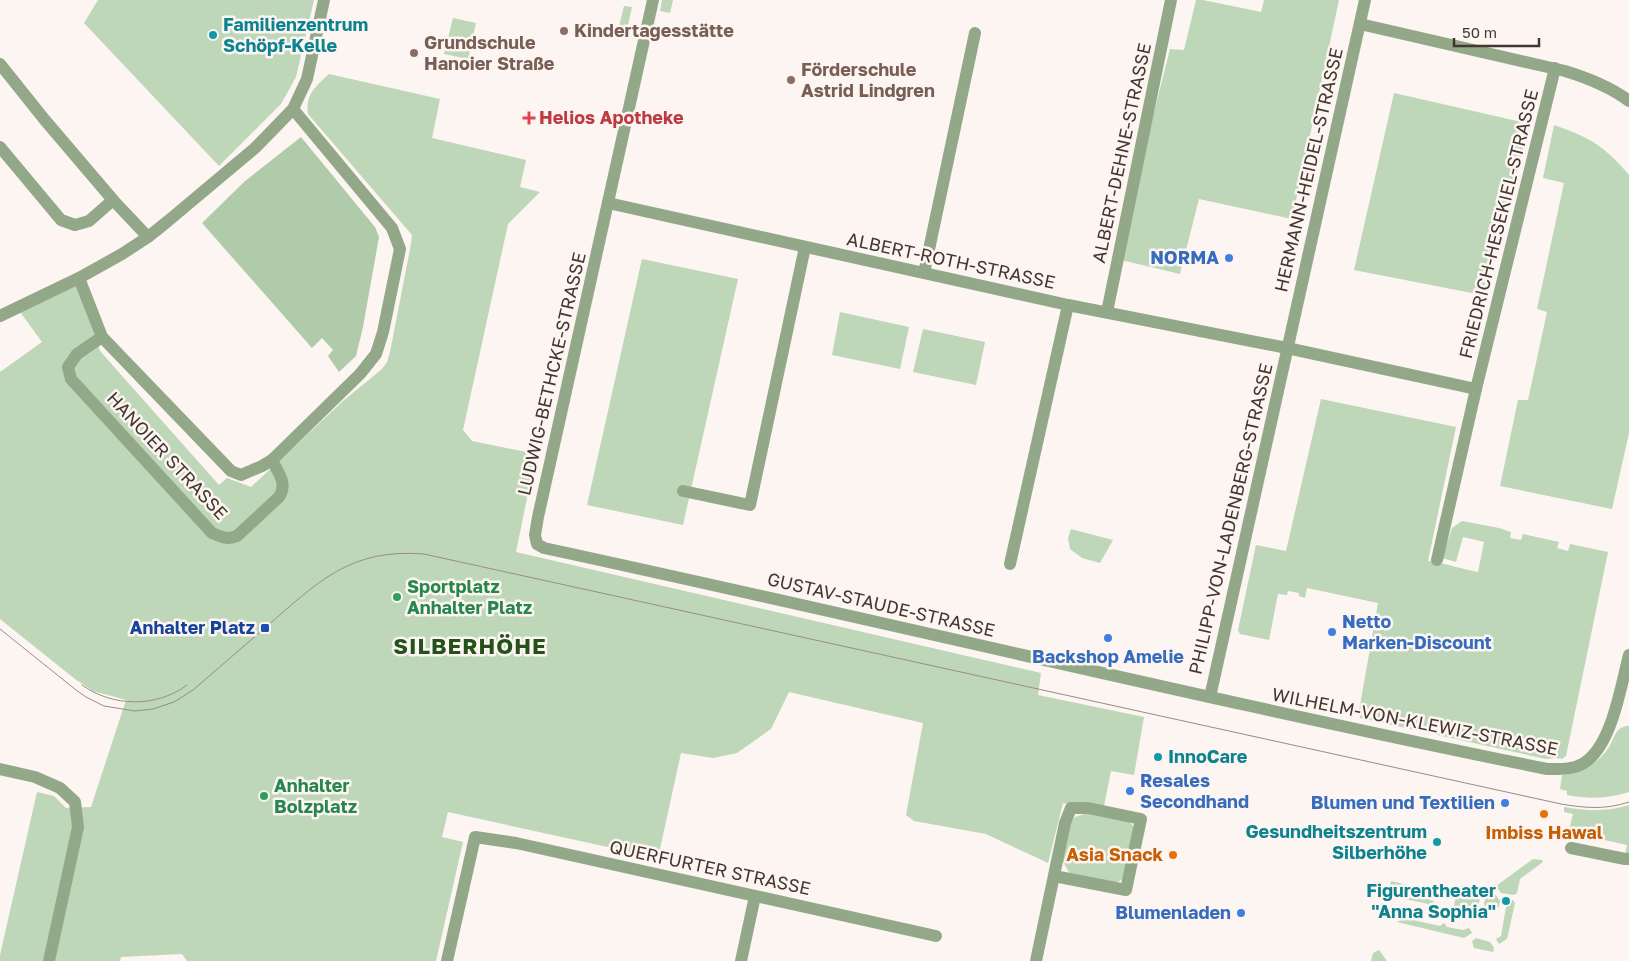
<svg xmlns="http://www.w3.org/2000/svg" width="1629" height="961" font-family="'Golos Text',sans-serif">
  <style>
    .green { fill: #bed7b8 }
    .forest { fill: #b0cbaa }
    .lines { fill: none; stroke-linecap: round; stroke-linejoin: round }
    .minor { stroke: #93a888; stroke-width: 12 }
    .tram { stroke: #988d87; stroke-width: 1 }
    .education-dot { fill: #8d6e63; stroke: #fcf5f1; stroke-width: 2 }
    .culture-dot { fill: #0f9aa8; stroke: #fcf5f1; stroke-width: 2 }
    .health-dot { fill: #e0444e; stroke: #fcf5f1; stroke-width: 2 }
    .shop-dot { fill: #3f7fe0; stroke: #fcf5f1; stroke-width: 2 }
    .leisure-dot { fill: #2e9e5b; stroke: #fcf5f1; stroke-width: 2 }
    .transit-dot { fill: #1a4fb4; stroke: #fcf5f1; stroke-width: 2 }
    .food-dot { fill: #e8710a; stroke: #fcf5f1; stroke-width: 2 }
    .labels { text-anchor: middle; stroke-width: 5; stroke-linejoin: round; paint-order: stroke }
    .culture-label { font-size: 18px; font-weight: bold; fill: #0d838f; stroke: #fcf5f1; text-anchor: start }
    .education-label { font-size: 18px; font-weight: bold; fill: #785e54; stroke: #fcf5f1; text-anchor: start }
    .health-label { font-size: 18px; font-weight: bold; fill: #be3a42; stroke: #fcf5f1; text-anchor: start }
    .street-label { font-size: 18px; fill: #45372f; stroke: #fcf5f1 }
    .shop-label { font-size: 18px; font-weight: bold; fill: #366cbe; stroke: #fcf5f1; text-anchor: end }
    .leisure-label { font-size: 18px; font-weight: bold; fill: #27864d; stroke: #fcf5f1; text-anchor: start }
    .transit-label { font-size: 18px; font-weight: bold; fill: #164399; stroke: #fcf5f1; text-anchor: end }
    .food-label { font-size: 18px; font-weight: bold; fill: #c56008; stroke: #fcf5f1 }
    .district-label { font-size: 22px; font-weight: bold; letter-spacing: 1px; fill: #25521a; stroke: #fcf5f1 }
  </style>
  <rect width="100%" height="100%" fill="#fcf5f1"/>
  <g class="green">
    <path d="M98,0h216l-18,77 -15,27 -62,62 -135,-143z"/>
    <path d="M662,0h11l-3,13 -10,-2z"/>
    <path d="M1196,0h7l58,12 3,-12h75l-47,219 -93,-20 -19,75 -63,-15 53,-210 14,1z"/>
    <path d="M624,6l8,1 -7,32 -20,-4 2,-7 11,2z"/>
    <path d="M453,18l23,5 -8,36 -24,-5z"/>
    <path d="M329,74l111,25 -8,39 94,22 -6,27 20,5 -32,32 -45,206 9,11 64,13 -20,98 525,121 -3,22 106,22 -10,58 -23,-4 -8,40 -40,-8 -15,60 -62,-29 -72,-13 -8,-6 17,-92 -134,-31 -18,37 -34,24 -24,5 -32,-5 -23,105 -210,-46 -6,25 21,5 -27,119h-249l-5,-7 -61,3 -1,4h-120v-6l37,-163 17,4 12,12 25,-1 35,-107 -33,-9 -18,-12 -75,-60v-247l42,-30 -22,-30 58,-27 22,66 119,134 8,-7 24,9 92,-86 39,-32 5,-7 3,-10 21,-108 1,-9 -104,-121c-3,-19 8,-28 21,-40z"/>
    <path d="M1394,93l136,31 -48,171 -128,-25z"/>
    <path d="M1554,125c20,7 41,15 56,30 7,6 13,13 19,20v258l-17,76 -112,-23 18,-86h10l19,-88 -10,-3 27,-126 -21,-5z"/>
    <path d="M642,259l96,20 -55,246 -96,-20z"/>
    <path d="M840,312l69,15 -9,42 -68,-14z"/>
    <path d="M923,329l62,13 -9,43 -63,-13z"/>
    <path d="M1321,399l135,28 -28,134c17,2 33,8 50,11l6,-30 -21,-5 -7,25 -14,-4 10,-30 10,-7 37,7 12,4 -1,6 11,2 2,-6 36,8 -2,6 11,3 2,-7 38,8 -42,204 -4,3 -7,-1 -9,1 -186,-41 -1,-7 19,-108 -71,-15 -2,10 -6,-2v-3l-11,-2 -1,4 -9,-1 -9,46 -29,-6 -2,-4 18,-85 30,6z"/>
    <path d="M1071,529l42,11 -13,23 -18,-5 -12,-9 -2,-11z"/>
    <path d="M1626,726h3v66c-21,7 -40,7 -62,3v-4l-7,-2 2,-14c18,-1 37,-12 47,-28 6,-9 5,-18 17,-21z"/>
    <path d="M1629,805v50h-4l2,-10 -54,-12 -3,-7 3,-12 -9,-2v-5c22,4 43,5 65,-2z"/>
    <path d="M1087,813l43,9 4,5 -8,48 -6,6 -6,2 -43,-7 -10,-18 8,-33 6,-8z"/>
    <path d="M1533,859l9,1 1,2 -23,17 -3,14 -3,2 -13,-2 -5,-7z"/>
    <path d="M1391,881l40,10 -2,9 5,1 -1,4 -37,-8 -6,-12z"/>
    <path d="M1491,889l9,12 -1,6 -5,2 -8,-1 -2,-4 3,-13z"/>
    <path d="M1469,892l8,2 3,3 -1,6 -14,9 -12,-2 3,-14 11,2z"/>
    <path d="M1509,900h4l2,3 -8,36 -8,5 -3,-5 5,-3 6,-34z"/>
    <path d="M1404,918l36,8 4,-3 3,4 16,3 6,-2 3,5 -8,5 -67,-16z"/>
    <path d="M1476,938l14,4 4,6 -1,4 -19,-4 -2,-7z"/>
    <path d="M1379,950l8,11h-16l2,-8z"/>
  </g>
  <path class="forest" d="M301,137l74,90 4,10 -16,90 -7,29 -17,16 -11,-16 5,-6 -11,-12 -10,10 -110,-125 42,-41z"/>
  <g class="lines">
    <g class="minor">
      <path d="M653,0l-115,517 -3,18 2,9 7,4c334,72 667,153 1003,221 13,0 26,1 37,-6 28,-17 37,-78 45,-108"/>
      <path d="M1360,24l205,47c23,7 44,15 64,30"/>
      <path d="M0,64l44,55 69,81 35,37"/>
      <path d="M0,147l61,73 14,5 14,-4 24,-21"/>
      <path d="M608,203l460,102 219,43 189,41"/>
      <path d="M924,273l51,-240"/>
      <path d="M79,278l23,59 129,134 10,4 21,-9 10,-6 88,-86 16,-20 7,-22 17,-83 -8,-21 -99,-119"/>
      <path d="M1107,312l64,-312"/>
      <path d="M0,316l79,-38 43,-24 26,-17 20,-16 87,-73 38,-39 14,-30 17,-79"/>
      <path d="M102,337l-25,17 -9,13 3,12 141,154c9,4 16,7 25,3l42,-39c9,-14 -1,-24 -7,-37"/>
      <path d="M683,491l67,14 55,-258"/>
      <path d="M1437,560l39,-171 79,-321"/>
      <path d="M1010,564l58,-259"/>
      <path d="M1210,697l155,-697"/>
      <path d="M0,769l35,8 25,11 15,14 3,25 -29,134"/>
      <path d="M1571,848l54,11h4"/>
      <path d="M447,961l28,-124 41,6 420,93"/>
      <path d="M741,961l14,-65"/>
      <path d="M1036,961l29,-138 6,-15h17l53,11 -15,71 -72,-14"/>
    </g>
    <g class="tram">
      <path d="M0,629l76,61 10,7 18,9 31,5 18,-2 21,-7 19,-12c24,-21 49,-42 73,-63 52,-45 84,-79 158,-73l1137,250c24,4 44,6 68,-2"/>
      <path d="M82,685c30,22 75,23 105,0"/>
    </g>
  </g>
  <g class="education-dot">
    <circle cx="564" cy="31" r="5"/>
    <circle cx="414" cy="53" r="5"/>
    <circle cx="791" cy="80" r="5"/>
  </g>
  <g class="culture-dot">
    <circle cx="213" cy="35" r="5"/>
    <circle cx="1158" cy="757" r="5"/>
    <circle cx="1437" cy="842" r="5"/>
    <circle cx="1506" cy="901" r="5"/>
  </g>
  <path class="health-dot" d="M526.5 110.5h5v5h5v5h-5v5h-5v-5h-5v-5h5z"/>
  <g class="shop-dot">
    <circle cx="1229" cy="258" r="5"/>
    <circle cx="1332" cy="632" r="5"/>
    <circle cx="1108" cy="638" r="5"/>
    <circle cx="1130" cy="791" r="5"/>
    <circle cx="1505" cy="803" r="5"/>
    <circle cx="1241" cy="913" r="5"/>
  </g>
  <g class="leisure-dot">
    <circle cx="397" cy="597" r="5"/>
    <circle cx="264" cy="796" r="5"/>
  </g>
  <rect class="transit-dot" x="260" y="623" width="10" height="10" rx="2.5"/>
  <g class="food-dot">
    <circle cx="1544" cy="814" r="5"/>
    <circle cx="1173" cy="855" r="5"/>
  </g>
  <g class="labels">
    <g class="culture-label">
      <text x="223" y="31">Familienzentrum<tspan x="223" dy="21">Schöpf-Kelle</tspan></text>
      <text x="1168" y="763">InnoCare</text>
      <text x="1427" y="838" text-anchor="end">Gesundheitszentrum<tspan x="1427" dy="21">Silberhöhe</tspan></text>
      <text x="1496" y="897" text-anchor="end">Figurentheater<tspan x="1496" dy="21">"Anna Sophia"</tspan></text>
    </g>
    <g class="education-label">
      <text x="574" y="37">Kindertagesstätte</text>
      <text x="424" y="49">Grundschule<tspan x="424" dy="21">Hanoier Straße</tspan></text>
      <text x="801" y="76">Förderschule<tspan x="801" dy="21">Astrid Lindgren</tspan></text>
    </g>
    <g class="health-label">
      <text x="539" y="124">Helios Apotheke</text>
    </g>
    <g class="street-label">
      <text transform="translate(1122 153) rotate(-78)" y="6">ALBERT-DEHNE-STRASSE</text>
      <text transform="translate(1309 170) rotate(-77)" y="6">HERMANN-HEIDEL-STRASSE</text>
      <text transform="translate(1499 224) rotate(-76)" y="6">FRIEDRICH-HESEKIEL-STRASSE</text>
      <text transform="translate(951 261) rotate(12)" y="6">ALBERT-ROTH-STRASSE</text>
      <text transform="translate(552 374) rotate(-77)" y="6">LUDWIG-BETHCKE-STRASSE</text>
      <text transform="translate(167 456) rotate(47)" y="6">HANOIER STRASSE</text>
      <text transform="translate(1231 519) rotate(-77)" y="6">PHILIPP-VON-LADENBERG-STRASSE</text>
      <text transform="translate(881 605) rotate(13)" y="6">GUSTAV-STAUDE-STRASSE</text>
      <text transform="translate(1415 722) rotate(11)" y="6">WILHELM-VON-KLEWIZ-STRASSE</text>
      <text transform="translate(710 868) rotate(12)" y="6">QUERFURTER STRASSE</text>
    </g>
    <g class="shop-label">
      <text x="1219" y="264">NORMA</text>
      <text x="1342" y="628" text-anchor="start">Netto<tspan x="1342" dy="21">Marken-Discount</tspan></text>
      <text x="1108" y="663" text-anchor="middle">Backshop Amelie</text>
      <text x="1140" y="787" text-anchor="start">Resales<tspan x="1140" dy="21">Secondhand</tspan></text>
      <text x="1495" y="809">Blumen und Textilien</text>
      <text x="1231" y="919">Blumenladen</text>
    </g>
    <g class="leisure-label">
      <text x="407" y="593">Sportplatz<tspan x="407" dy="21">Anhalter Platz</tspan></text>
      <text x="274" y="792">Anhalter<tspan x="274" dy="21">Bolzplatz</tspan></text>
    </g>
    <g class="transit-label">
      <text x="255" y="634">Anhalter Platz</text>
    </g>
    <g class="food-label">
      <text x="1544" y="839">Imbiss Hawal</text>
      <text x="1163" y="861" text-anchor="end">Asia Snack</text>
    </g>
    <g class="district-label">
      <text x="470" y="654">SILBERHÖHE</text>
    </g>
  </g>
  <path d="M1454 38v8h85v-8" fill="none" stroke="#45372f" stroke-width="2.5"/>
  <text x="1462" y="38" font-size="15" fill="#45372f" stroke="#fcf5f1" stroke-width="4" paint-order="stroke">50 m</text>
</svg>
